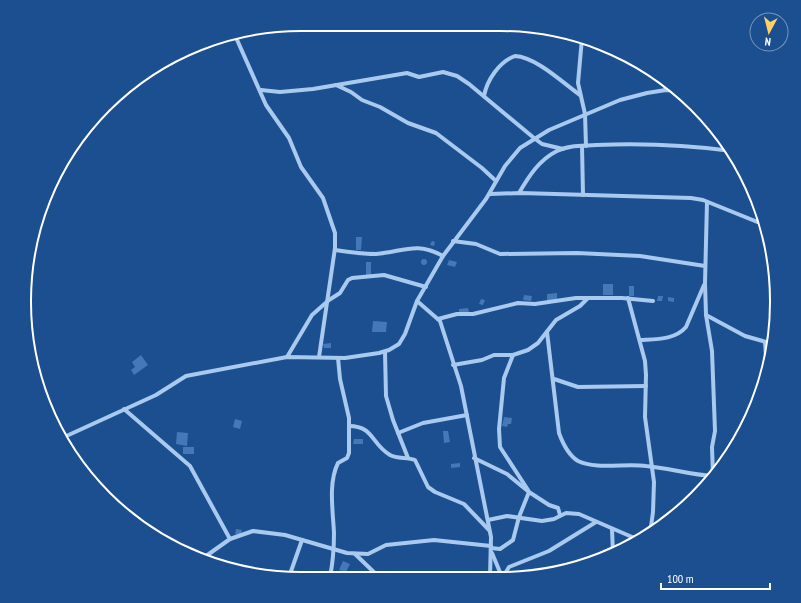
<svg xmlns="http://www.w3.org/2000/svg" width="801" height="603" font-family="'PT Sans Narrow',sans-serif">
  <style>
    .building { fill: #4478b7 }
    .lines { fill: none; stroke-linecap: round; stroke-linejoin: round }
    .street { stroke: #a9c9ee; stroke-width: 4 }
    .rim { fill: none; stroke: #fff; stroke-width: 2 }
  </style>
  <rect width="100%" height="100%" fill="#1b4f8f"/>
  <g class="building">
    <path d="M356,237h6l-1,13h-5z"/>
    <path d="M432,241l3,1 -1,4 -4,-1z"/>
    <circle cx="424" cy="262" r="3"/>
    <path d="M449,260l8,2 -2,5 -8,-2z"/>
    <rect x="366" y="262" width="5" height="13"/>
    <rect x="603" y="284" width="10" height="11"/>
    <rect x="629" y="286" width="5" height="10"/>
    <path d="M557,293v7h-10v-6z"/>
    <path d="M524,295l8,1 -1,5 -8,-1z"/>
    <path d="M658,296h5l-1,5h-5z"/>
    <path d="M668,297l6,1v4l-6,-1z"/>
    <path d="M481,299l4,1 -2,5 -4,-1z"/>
    <path d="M468,308l1,4 -10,1v-4z"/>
    <path d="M373,321l14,1 -1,10h-14z"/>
    <path d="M331,343v5h-7l-1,-4z"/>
    <path d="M141,355l7,10 -14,10 -3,-5 4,-3 -3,-5z"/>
    <path d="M504,417l8,1 -1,6h-3l-1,3 -5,-1z"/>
    <path d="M235,419l7,2 -2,8 -7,-2z"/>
    <path d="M443,431h5l2,11 -6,1z"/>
    <path d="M177,432l11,1 -1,13 -11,-2z"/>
    <path d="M354,439h9v5h-10z"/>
    <rect x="183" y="447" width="11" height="7"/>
    <path d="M460,463v4l-9,1v-4z"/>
    <path d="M718,463h6l-7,8z"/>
    <path d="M236,529l6,1 -1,5 -6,-1z"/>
    <path d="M343,561l7,3 -4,8 -7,-2z"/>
  </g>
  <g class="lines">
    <g class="street">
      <path d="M234,33l32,72 23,33 12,29 22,31 12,35v15l-16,109"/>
      <path d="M582,38l-4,45 7,31 1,32"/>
      <path d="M664,80l2,10"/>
      <path d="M336,85l15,7 11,8 18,7 28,16 28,10 46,35 14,13"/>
      <path d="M261,90l19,2 33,-3 94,-16 12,4 24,-5 14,4 12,8 65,54 8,6 21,5"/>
      <path d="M484,96c3,-16 15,-34 31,-40 21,1 48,27 65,39"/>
      <path d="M582,146l1,49"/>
      <path d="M519,193c10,-17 20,-33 38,-42 11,-6 26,-5 39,-6 46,-2 91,0 136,6"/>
      <path d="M490,194l31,-1 170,5 12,2 62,25"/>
      <path d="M707,202l-2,81 1,32 6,36 3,80 -3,16 1,29"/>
      <path d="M33,238l9,-19 12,-43"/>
      <path d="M453,241l23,3 24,10 77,-1 63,3 65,10"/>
      <path d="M335,250c13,2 27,4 41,4 27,-2 40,-13 67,2"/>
      <path d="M628,298l17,63 1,14 -1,42 9,65 -1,30 -3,22"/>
      <path d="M417,301l23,20 21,65 30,151 -1,40"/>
      <path d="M706,315l39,21 28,8"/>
      <path d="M438,319l19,-5h16l45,-11 17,1 41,-6h46l31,3"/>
      <path d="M547,332l12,101c4,11 9,22 19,28 18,9 48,2 68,5 23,2 44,9 67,10"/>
      <path d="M640,340c16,-1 35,0 46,-13l18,-42"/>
      <path d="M765,342l2,28"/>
      <path d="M385,352l1,44 7,24 15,38"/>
      <path d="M513,355l-9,23 -5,51 1,18 28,43"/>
      <path d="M287,357l25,-42 17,-15 11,-7 8,-13 4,-2 32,-3 42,12"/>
      <path d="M453,365l29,-5 12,-5h19l15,-5 10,-7 18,-23 24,-14 7,-7"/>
      <path d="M554,379l24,8 68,-1"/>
      <path d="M124,409l66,57 40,73"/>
      <path d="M349,426c25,0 22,18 41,29 7,4 17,2 25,5l13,27 7,5 29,12 25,26"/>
      <path d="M398,433l25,-10 44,-8"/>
      <path d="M62,438l94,-43 30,-19 101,-19 58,1 34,-5 10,-3 10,-6 6,-10 12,-33 26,-45 43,-57 19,-33 15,-18 29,-18 71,-30 27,-7 19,-3 12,1"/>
      <path d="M70,453l26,27 12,20"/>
      <path d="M474,458l33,16 22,18 20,13 9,3 2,7"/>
      <path d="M488,520l19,-4 35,5 12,-2 12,-6 13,1 60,26"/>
      <path d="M612,529l1,25"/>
      <path d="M491,548l9,1 13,-9 6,-23 10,-25"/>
      <path d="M492,553l10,24"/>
      <path d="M355,554l24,23"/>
      <path d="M196,557l10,-1 24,-17 23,-8 32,4 62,18 21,1 18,-9 48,-5 57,6"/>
      <path d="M289,577l13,-37"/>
      <path d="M330,577c3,-15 4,-30 4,-44 -1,-22 -6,-50 4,-70l9,-5 2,-5v-35l-9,-39 -2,-21"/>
      <path d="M503,577l6,-10 40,-16 47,-29"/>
    </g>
  </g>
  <path d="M0 0H801V603H0ZM301 31H500A270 270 0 0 1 770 301V302A270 270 0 0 1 500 572H301A270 270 0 0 1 31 302V301A270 270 0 0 1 301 31Z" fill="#1b4f8f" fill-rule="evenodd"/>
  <path class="rim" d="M301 31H500A270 270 0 0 1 770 301V302A270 270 0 0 1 500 572H301A270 270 0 0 1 31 302V301A270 270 0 0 1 301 31Z"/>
  <g transform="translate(769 32) rotate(187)"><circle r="19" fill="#1b4f8f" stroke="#7695bc"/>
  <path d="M0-3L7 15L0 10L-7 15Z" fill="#ffd166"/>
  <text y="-6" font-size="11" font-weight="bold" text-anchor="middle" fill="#ffffff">N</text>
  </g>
  <path d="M661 583v6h109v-6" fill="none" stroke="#ffffff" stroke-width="2"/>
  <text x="667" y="583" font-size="12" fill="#ffffff" stroke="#1b4f8f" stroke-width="3" paint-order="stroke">100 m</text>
</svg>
